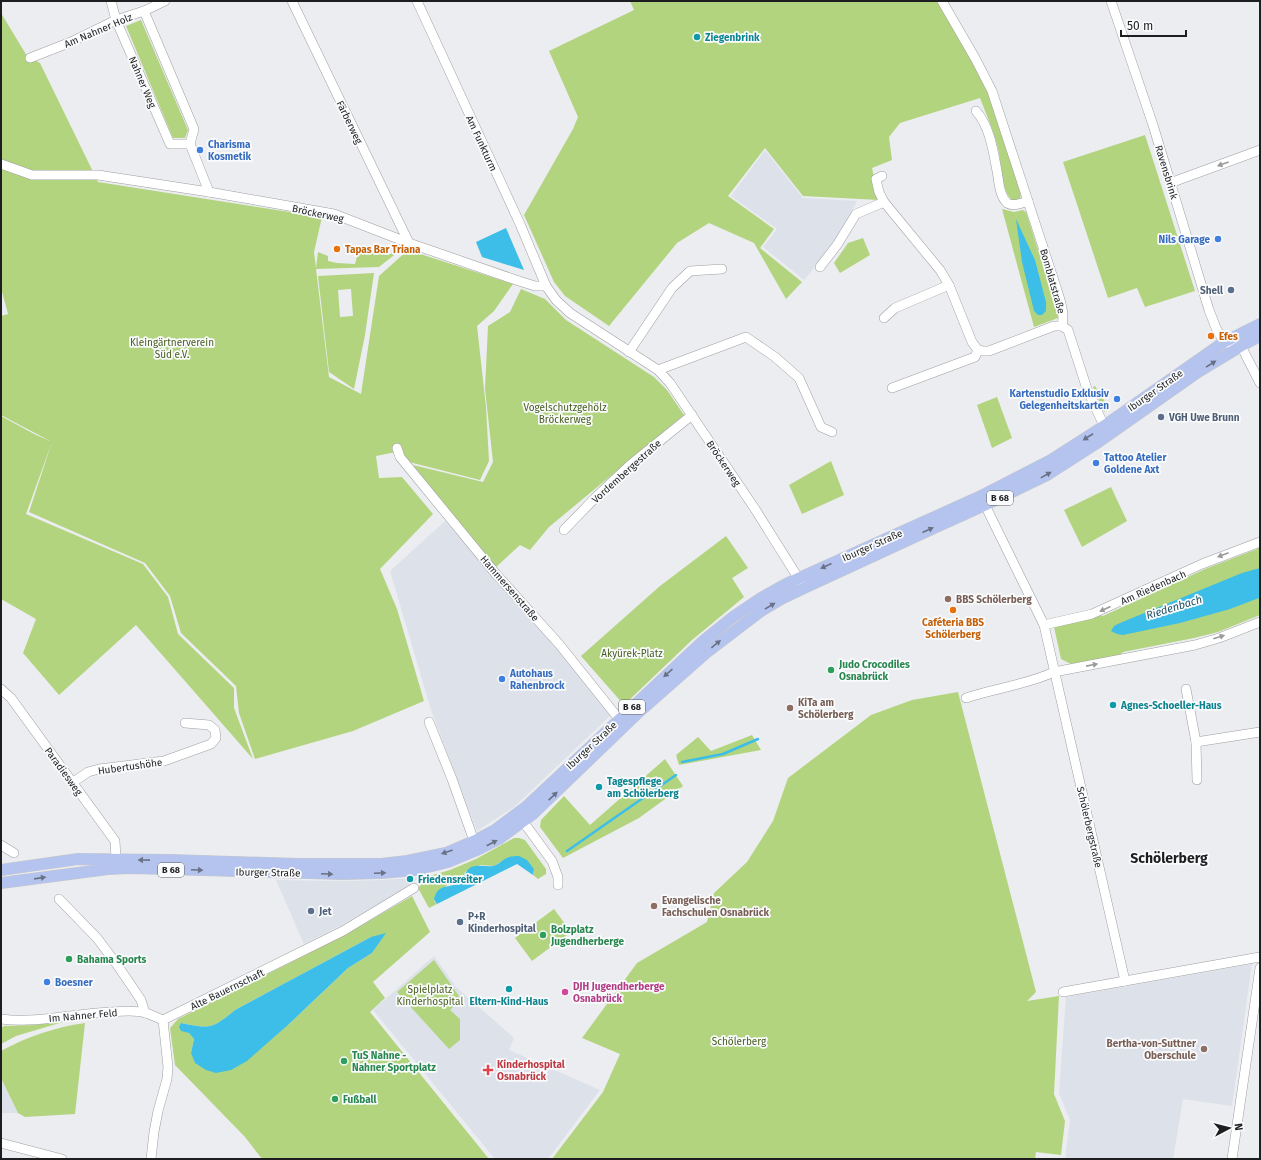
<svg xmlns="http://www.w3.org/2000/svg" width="1261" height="1160" font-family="'Fira Sans',sans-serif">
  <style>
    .built { fill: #dce1ea }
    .green { fill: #b3d47f; fill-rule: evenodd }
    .water { fill: #3cbee8 }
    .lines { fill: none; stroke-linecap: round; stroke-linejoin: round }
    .stream { stroke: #3cbee8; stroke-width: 2.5 }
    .minor-casing { stroke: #9e9fa1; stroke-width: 10 }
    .major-casing { stroke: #c9c9c9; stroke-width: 12 }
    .minor { stroke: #fff; stroke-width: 9 }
    .major { stroke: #b5c4ee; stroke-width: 11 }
    .oneway { fill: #999a9a }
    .oneway2 { fill: #697186 }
    .culture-dot { fill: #0f9aa8; stroke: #fafbfd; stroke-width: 1.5 }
    .shop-dot { fill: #3f7fe0; stroke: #fafbfd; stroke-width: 1.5 }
    .food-dot { fill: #e8710a; stroke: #fafbfd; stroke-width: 1.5 }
    .service-dot { fill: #5c6f8a; stroke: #fafbfd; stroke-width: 1.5 }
    .education-dot { fill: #8d6e63; stroke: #fafbfd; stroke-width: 1.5 }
    .leisure-dot { fill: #2e9e5b; stroke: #fafbfd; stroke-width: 1.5 }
    .hotel-dot { fill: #d1479c; stroke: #fafbfd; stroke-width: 1.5 }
    .health-dot { fill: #e0444e; stroke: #fafbfd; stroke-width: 1.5 }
    .labels { text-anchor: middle; stroke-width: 3.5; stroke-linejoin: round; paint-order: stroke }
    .shield { fill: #fafbfd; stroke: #5f6062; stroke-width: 1 }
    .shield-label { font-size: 9px; font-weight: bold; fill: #1d1e1f }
    .street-label { font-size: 10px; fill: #1d1e1f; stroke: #fafbfd }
    .culture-label { font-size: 10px; font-weight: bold; fill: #0d838f; stroke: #fafbfd; text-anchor: start }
    .shop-label { font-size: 10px; font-weight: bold; fill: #366cbe; stroke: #fafbfd; text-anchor: start }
    .food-label { font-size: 10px; font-weight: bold; fill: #c56008; stroke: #fafbfd; text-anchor: start }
    .service-label { font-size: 10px; font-weight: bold; fill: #4e5e75; stroke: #fafbfd; text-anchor: start }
    .park-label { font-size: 10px; fill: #485e1e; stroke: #fafbfd }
    .education-label { font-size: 10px; font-weight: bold; fill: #785e54; stroke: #fafbfd; text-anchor: start }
    .leisure-label { font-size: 10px; font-weight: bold; fill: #27864d; stroke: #fafbfd; text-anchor: start }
    .hotel-label { font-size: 10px; font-weight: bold; fill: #b23c85; stroke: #fafbfd; text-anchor: start }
    .health-label { font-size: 10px; font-weight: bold; fill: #be3a42; stroke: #fafbfd; text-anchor: start }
    .water-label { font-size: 11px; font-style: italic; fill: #1e5264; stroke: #fafbfd }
    .district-label { font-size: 14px; font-weight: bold; fill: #1d1e1f; stroke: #fafbfd }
  </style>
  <rect width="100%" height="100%" fill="#ecedf0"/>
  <g class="built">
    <path d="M765,150l38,48 54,3 -21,41 -32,38 -41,-33 14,-18 -46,-33z"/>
    <path d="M445,521l111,126 55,68 -97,92 -37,24 -46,-121 -41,-139z"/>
    <path d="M420,877l-15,12 -63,36 -38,19 -28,-64 67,1 39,-1z"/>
    <path d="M434,956l22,31 58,51 -5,12 91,40 -52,69h-53l-122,-149z"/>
    <path d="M1252,964l-20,142 -49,-7 -10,60h-108l5,-39 -11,-27 7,-96z"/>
    <path d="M1,1078l17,35h-17z"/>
  </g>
  <g class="green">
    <path d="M630,1h311l49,92 31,101 -1,5 -7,2c-13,-11 -11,-37 -15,-53 -4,-17 -12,-34 -18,-50l-80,25 -11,14 3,23 -20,8 7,32 -76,-4 -38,-48 -37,48 46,33 -14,19 42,34 -16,17 -32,-56 -45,-20 -32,20 -68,83 -44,-30 -11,-14 -30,-67 49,-86 5,-12 -29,-66 85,-41z"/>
    <path d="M1,13l26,43 13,7 58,119 224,35 -8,35 2,16 2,-16 10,4v5l9,2 18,1 5,-18 28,9 9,-4 1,1 -19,15 -63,2 13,108 32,17 18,-118 29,-26 105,34 -19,27 -17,15 9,81 3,54 -9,19 -71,-18 -8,-11 -25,5 3,22 23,-1 31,37 -53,55 17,40 27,92 -71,30 -98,28 -16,-46 -3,-27 -55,-53 -11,-37 -25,-33 -116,-51 23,-70 -26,72 117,50 25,33 10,37 56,54v20l19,51 -117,-134 -77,70 -36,-42 13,-34 -35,-20v-183l35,19 14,6 -49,-26v-99l7,-2 -7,-26z"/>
    <path d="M141,20l47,110 -3,8h-12l-47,-112z"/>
    <path d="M1145,135l50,156 -50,16 -8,-19 -29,10 -45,-136z"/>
    <path d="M1002,209l12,3 9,-2 3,2 31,97 1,9 -24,9z"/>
    <path d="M863,238l7,17 -30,18 -6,-10 14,-20z"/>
    <path d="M374,273l-9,62 -11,54 -25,-17 -11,-96zM351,289l2,27 -13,1 -2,-27z"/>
    <path d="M521,289l24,10 21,21 88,57 13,13 17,25 -135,112 -19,23 -10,-5 -25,23 -82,-103 70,17 10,-20 -8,-73 3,-63 22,-14z"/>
    <path d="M1095,386l14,22 -5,4 -11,-25z"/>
    <path d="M997,397l15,41 -20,10 -15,-43z"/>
    <path d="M831,461l13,34 -42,19 -13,-29z"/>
    <path d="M1111,487l16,34 -45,26 -18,-37z"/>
    <path d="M726,536l22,32 -16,10 12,19 -52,43 -68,65 -43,-49 79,-70z"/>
    <path d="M1260,546v69l-42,17 -24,6 -71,14 -4,4 -48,8 -10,-5 -7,-32 34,-8 10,-4 5,1 102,-47 52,-20z"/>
    <path d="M958,692l78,300 -9,9 32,-5 -5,98 11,27 -4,34 -25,-3 -1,7h-483l51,-67 17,-38 -38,-16 55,-75 70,-41 7,-29 33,-31 26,-41 15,-43 83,-63 41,-15z"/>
    <path d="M752,735l9,15 -82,15 -3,-10 22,-18 13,14z"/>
    <path d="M665,759l18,27 -44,32 -76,40 -23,-31 1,-7 23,-24 26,29z"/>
    <path d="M514,838h5l6,2 21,29v5l-8,5 -5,-4 1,-6 -25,-12 -15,9 -14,-1 -15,7c-4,11 -6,13 -18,13l-13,16 3,3 -8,4 -11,-20 11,-12 21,-6 26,-11z"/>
    <path d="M412,896l18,36 -57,50 12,16 -15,14 119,147h-227l-17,-22 -70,-72 -5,-37 8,-9 167,-84zM371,937l9,4 -8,12 -24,15 -59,56 -98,29 3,-14 -13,-16c29,6 31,6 54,-13z"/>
    <path d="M554,909l17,23 -39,29 -17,-23z"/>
    <path d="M434,960l27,39 -11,11 10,9v21l-11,9 -52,-57z"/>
    <path d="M73,1019l-57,17 -15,8v-16l3,-2 31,-1z"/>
    <path d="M85,1023l-10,91 -50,3 -7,-4 -17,-35v-27c25,-14 55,-24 84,-28z"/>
  </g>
  <g class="water">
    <path d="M1016,219l19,41 11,42v9l-4,4h-4l-4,-4 -12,-49z"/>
    <path d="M506,228l18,42 -42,-13 -6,-15z"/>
    <path d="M1260,568v29l-1,1 -29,11 -50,14 -57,12 -6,-1 -6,-3 3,-5 6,-3 122,-50z"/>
    <path d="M519,856l8,4 7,9 -1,6 -16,-11 -80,40c-2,-3 -4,-5 -2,-8 4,-12 15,-8 23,-13 7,-4 6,-12 13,-16 8,-3 15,0 22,-1 6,-1 11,-8 16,-9 3,-1 7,-1 10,-1z"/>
    <path d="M386,933l-14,20 -24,15 -59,56 -42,37 -16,9 -15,3 -10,-3 -11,-7 -4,-10 3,-14 -5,-6 -8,-2 -2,-4 2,-4c29,6 31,6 54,-13l136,-73z"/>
  </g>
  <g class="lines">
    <g class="stream">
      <path d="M682,762l41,-8 35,-15"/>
      <path d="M567,851l109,-76"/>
    </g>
    <defs>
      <g id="minor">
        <path d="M111,1l5,19 54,124h20l4,-15 -50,-118"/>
        <path d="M292,1l117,242"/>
        <path d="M417,1l103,223 26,62 10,14 14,13 88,57 12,13 85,126 47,75"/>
        <path d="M942,1l33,57 17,33 64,196c4,13 9,25 6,39"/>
        <path d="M1111,1l42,124 56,185 7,18 8,14 17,4 19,37"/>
        <path d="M30,58l41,-16 45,-22 28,-9 21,-10"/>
        <path d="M976,111c14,16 17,39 21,60 2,10 2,24 10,32 6,4 15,0 21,-2"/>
        <path d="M190,144l19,48"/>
        <path d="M1,164l31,11h66l111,17 125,22 75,29 110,38 16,5h11"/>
        <path d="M882,176l-6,3 3,13 5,10"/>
        <path d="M1170,183l90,-33"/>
        <path d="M820,267l17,-22 19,-31 28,-12 56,68 9,15 23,57 6,8 5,1h6l65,-25h8"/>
        <path d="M884,318l11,-10 54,-23"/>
        <path d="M1062,326l6,4 19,59 17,37"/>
        <path d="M629,352l43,-64 18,-17 32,-2"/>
        <path d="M658,370l88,-33 29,20 24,21 22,49 11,5"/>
        <path d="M892,388l83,-31 3,-7"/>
        <path d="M397,448l3,9 96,117 63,70 64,80"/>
        <path d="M982,499l62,126 81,356"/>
        <path d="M564,530l33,-34 33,-31 62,-50"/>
        <path d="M1044,625l48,-11 110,-50 58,-22"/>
        <path d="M1,689l10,9 104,143 1,18"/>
        <path d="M1186,689l10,53 1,38"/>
        <path d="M966,698c29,-10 60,-13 88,-26l141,-27 24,-7 41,-16"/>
        <path d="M429,722l23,57 22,62"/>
        <path d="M1196,742l64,-10"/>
        <path d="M72,783l16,-11 11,-3 65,-8 47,-17 5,-6 -1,-8 -6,-5 -24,-2"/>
        <path d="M519,816l33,45 6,16v8"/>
        <path d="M1,845l13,8"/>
        <path d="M59,899l38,39 21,28 23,34 4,13"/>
        <path d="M1063,992l197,-35"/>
        <path d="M1,1019c36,5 75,-6 111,-7 11,-1 24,-2 34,1 6,2 12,5 17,7"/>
        <path d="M163,1020l180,-89 71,-43"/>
        <path d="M1,1143l61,16"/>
        <path d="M151,1159l3,-27 4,-21 9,-32 1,-12 -5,-47"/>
        <path d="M1232,1159l28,-191"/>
      </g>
      <g id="major">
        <path d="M1,870l77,-11 93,1 127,4h83l26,-3 39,-8 28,-12 21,-11 32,-24 175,-164 31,-25 28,-19 25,-14 195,-88 70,-36 53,-34 120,-84 36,-18"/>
        <path d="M1,883l107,-14 22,-1 213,6 38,-1 35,-3 32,-8 29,-12 22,-11 34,-25 106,-102 67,-59 55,-42 20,-12 23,-11 130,-60 51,-23 62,-30 50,-32 101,-71 43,-26 19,-10"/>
      </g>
    </defs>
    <use href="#minor" class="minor-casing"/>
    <use href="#major" class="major-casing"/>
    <use href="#minor" class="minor"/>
    <use href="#major" class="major"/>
  </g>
  <defs><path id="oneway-solid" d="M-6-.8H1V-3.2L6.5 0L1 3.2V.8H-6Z"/></defs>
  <g class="oneway">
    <use href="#oneway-solid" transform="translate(1223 164) rotate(160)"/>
    <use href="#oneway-solid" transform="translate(1223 555) rotate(159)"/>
    <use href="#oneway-solid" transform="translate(1105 609) rotate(156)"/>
    <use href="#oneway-solid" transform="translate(1219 637) rotate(-18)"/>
    <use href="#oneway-solid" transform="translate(1092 665) rotate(-11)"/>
  </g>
  <g class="oneway2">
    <use href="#oneway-solid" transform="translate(1211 364) rotate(-32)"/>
    <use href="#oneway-solid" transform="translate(1088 437) rotate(147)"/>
    <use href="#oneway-solid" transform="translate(1046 475) rotate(-29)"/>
    <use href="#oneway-solid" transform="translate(928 530) rotate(-24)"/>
    <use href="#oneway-solid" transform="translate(826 566) rotate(156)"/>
    <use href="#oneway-solid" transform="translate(770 606) rotate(-31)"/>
    <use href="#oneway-solid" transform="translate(716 644) rotate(-39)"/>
    <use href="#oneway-solid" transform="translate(668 673) rotate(138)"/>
    <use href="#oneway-solid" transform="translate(553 796) rotate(-43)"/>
    <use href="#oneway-solid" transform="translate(492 843) rotate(-28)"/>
    <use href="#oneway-solid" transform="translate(447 852) rotate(161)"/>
    <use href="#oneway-solid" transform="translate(144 860) rotate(-179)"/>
    <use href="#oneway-solid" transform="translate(197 870) rotate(2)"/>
    <use href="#oneway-solid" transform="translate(380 873) rotate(-3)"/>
    <use href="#oneway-solid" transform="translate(327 874) rotate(2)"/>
    <use href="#oneway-solid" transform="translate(40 878) rotate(-8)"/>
  </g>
  <g class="culture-dot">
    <circle cx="697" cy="37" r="4"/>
    <circle cx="1113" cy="705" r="4"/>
    <circle cx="599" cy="787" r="4"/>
    <circle cx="410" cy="879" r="4"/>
    <circle cx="509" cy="989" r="4"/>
  </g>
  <g class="shop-dot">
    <circle cx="200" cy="150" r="4"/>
    <circle cx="1218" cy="239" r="4"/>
    <circle cx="1117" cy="399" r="4"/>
    <circle cx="1096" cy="463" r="4"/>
    <circle cx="502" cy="679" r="4"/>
    <circle cx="47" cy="982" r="4"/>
  </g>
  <g class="food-dot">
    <circle cx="337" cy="249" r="4"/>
    <circle cx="1211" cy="336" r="4"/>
    <circle cx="953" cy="610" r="4"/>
  </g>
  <g class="service-dot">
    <circle cx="1231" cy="290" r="4"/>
    <circle cx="1161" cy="417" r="4"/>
    <circle cx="311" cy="911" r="4"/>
    <circle cx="460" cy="922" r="4"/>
  </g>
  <g class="education-dot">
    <circle cx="948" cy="599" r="4"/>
    <circle cx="790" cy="708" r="4"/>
    <circle cx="654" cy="906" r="4"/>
    <circle cx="1204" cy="1049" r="4"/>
  </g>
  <g class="leisure-dot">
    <circle cx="831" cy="670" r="4"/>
    <circle cx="543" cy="935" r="4"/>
    <circle cx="69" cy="959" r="4"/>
    <circle cx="344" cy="1061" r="4"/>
    <circle cx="335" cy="1099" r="4"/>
  </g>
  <circle class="hotel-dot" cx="565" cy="992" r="4"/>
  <path class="health-dot" d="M486 1064h4v4h4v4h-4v4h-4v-4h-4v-4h4z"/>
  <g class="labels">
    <g class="shield">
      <rect x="987" y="491" width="26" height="14" rx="3"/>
      <rect x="619" y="700" width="26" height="14" rx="3"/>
      <rect x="158" y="863" width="26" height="14" rx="3"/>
    </g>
    <g class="shield-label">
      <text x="1000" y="501">B 68</text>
      <text x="632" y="710">B 68</text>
      <text x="171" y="873">B 68</text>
    </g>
    <g class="street-label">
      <text transform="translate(98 30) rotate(-23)" y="4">Am Nahner Holz</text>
      <text transform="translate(143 82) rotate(67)" y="4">Nahner Weg</text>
      <text transform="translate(350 122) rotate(64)" y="4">Färberweg</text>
      <text transform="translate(482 143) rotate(65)" y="4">Am Funkturm</text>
      <text transform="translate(1167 172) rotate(73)" y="4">Ravensbrink</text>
      <text transform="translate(318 213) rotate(12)" y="4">Bröckerweg</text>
      <text transform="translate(1053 281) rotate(74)" y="4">Bomblatstraße</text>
      <text transform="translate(1155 390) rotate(-35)" y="4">Iburger Straße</text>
      <text transform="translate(724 463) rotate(56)" y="4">Bröckerweg</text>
      <text transform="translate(626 471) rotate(-42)" y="4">Vordembergestraße</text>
      <text transform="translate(872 545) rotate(-24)" y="4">Iburger Straße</text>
      <text transform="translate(1153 587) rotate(-24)" y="4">Am Riedenbach</text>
      <text transform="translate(510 588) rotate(49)" y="4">Hammersenstraße</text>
      <text transform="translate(591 745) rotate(-43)" y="4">Iburger Straße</text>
      <text transform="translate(130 766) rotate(-8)" y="4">Hubertushöhe</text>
      <text transform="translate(64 771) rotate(54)" y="4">Paradiesweg</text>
      <text transform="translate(1090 827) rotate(77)" y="4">Schölerbergstraße</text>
      <text transform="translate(268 872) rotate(1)" y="4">Iburger Straße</text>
      <text transform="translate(227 989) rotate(-26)" y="4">Alte Bauernschaft</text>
      <text transform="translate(83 1015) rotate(-5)" y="4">Im Nahner Feld</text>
    </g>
    <g class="culture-label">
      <text x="705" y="41">Ziegenbrink</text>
      <text x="1121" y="709">Agnes-Schoeller-Haus</text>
      <text x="607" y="785">Tagespflege<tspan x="607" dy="12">am Schölerberg</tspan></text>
      <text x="418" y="883">Friedensreiter</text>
      <text x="509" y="1005" text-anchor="middle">Eltern-Kind-Haus</text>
    </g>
    <g class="shop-label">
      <text x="208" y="148">Charisma<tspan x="208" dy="12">Kosmetik</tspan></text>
      <text x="1210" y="243" text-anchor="end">Nils Garage</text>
      <text x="1109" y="397" text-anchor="end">Kartenstudio Exklusiv<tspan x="1109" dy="12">Gelegenheitskarten</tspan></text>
      <text x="1104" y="461">Tattoo Atelier<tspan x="1104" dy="12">Goldene Axt</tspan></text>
      <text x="510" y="677">Autohaus<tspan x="510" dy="12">Rahenbrock</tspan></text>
      <text x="55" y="986">Boesner</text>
    </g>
    <g class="food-label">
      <text x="345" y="253">Tapas Bar Triana</text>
      <text x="1219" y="340">Efes</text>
      <text x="953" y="626" text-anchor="middle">Caféteria BBS<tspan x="953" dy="12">Schölerberg</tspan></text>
    </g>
    <g class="service-label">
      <text x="1223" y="294" text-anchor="end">Shell</text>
      <text x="1169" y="421">VGH Uwe Brunn</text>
      <text x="319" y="915">Jet</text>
      <text x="468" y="920">P+R<tspan x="468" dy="12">Kinderhospital</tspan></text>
    </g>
    <g class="park-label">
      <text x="172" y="346">Kleingärtnerverein<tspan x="172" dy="12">Süd e.V.</tspan></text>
      <text x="565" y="411">Vogelschutzgehölz<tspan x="565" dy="12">Bröckerweg</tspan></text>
      <text x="632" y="657">Akyürek-Platz</text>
      <text x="430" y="993">Spielplatz<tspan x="430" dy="12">Kinderhospital</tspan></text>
      <text x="739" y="1045">Schölerberg</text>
    </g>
    <g class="education-label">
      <text x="956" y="603">BBS Schölerberg</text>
      <text x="798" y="706">KiTa am<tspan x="798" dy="12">Schölerberg</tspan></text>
      <text x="662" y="904">Evangelische<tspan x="662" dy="12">Fachschulen Osnabrück</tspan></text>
      <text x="1196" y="1047" text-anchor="end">Bertha-von-Suttner<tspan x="1196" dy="12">Oberschule</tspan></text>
    </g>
    <g class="leisure-label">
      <text x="839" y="668">Judo Crocodiles<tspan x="839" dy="12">Osnabrück</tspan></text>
      <text x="551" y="933">Bolzplatz<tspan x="551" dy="12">Jugendherberge</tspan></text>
      <text x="77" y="963">Bahama Sports</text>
      <text x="352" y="1059">TuS Nahne -<tspan x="352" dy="12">Nahner Sportplatz</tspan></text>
      <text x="343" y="1103">Fußball</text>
    </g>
    <g class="hotel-label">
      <text x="573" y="990">DJH Jugendherberge<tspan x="573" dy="12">Osnabrück</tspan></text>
    </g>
    <g class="health-label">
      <text x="497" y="1068">Kinderhospital<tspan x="497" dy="12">Osnabrück</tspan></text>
    </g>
    <g class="water-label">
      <text transform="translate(1174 607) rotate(-17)" y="4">Riedenbach</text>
    </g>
    <g class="district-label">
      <text x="1169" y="863">Schölerberg</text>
    </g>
  </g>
  <rect width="1261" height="1160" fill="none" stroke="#1d1e1f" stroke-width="4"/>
  <g transform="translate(1229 1128) rotate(83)" stroke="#fafbfd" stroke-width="3" paint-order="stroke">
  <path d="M0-3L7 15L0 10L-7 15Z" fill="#1d1e1f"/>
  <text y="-6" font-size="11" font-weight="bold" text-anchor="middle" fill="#1d1e1f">N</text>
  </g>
  <path d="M1121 30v6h65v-6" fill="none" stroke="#1d1e1f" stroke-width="2"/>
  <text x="1127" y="30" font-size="12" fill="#1d1e1f" stroke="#fafbfd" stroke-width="3" paint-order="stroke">50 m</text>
</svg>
